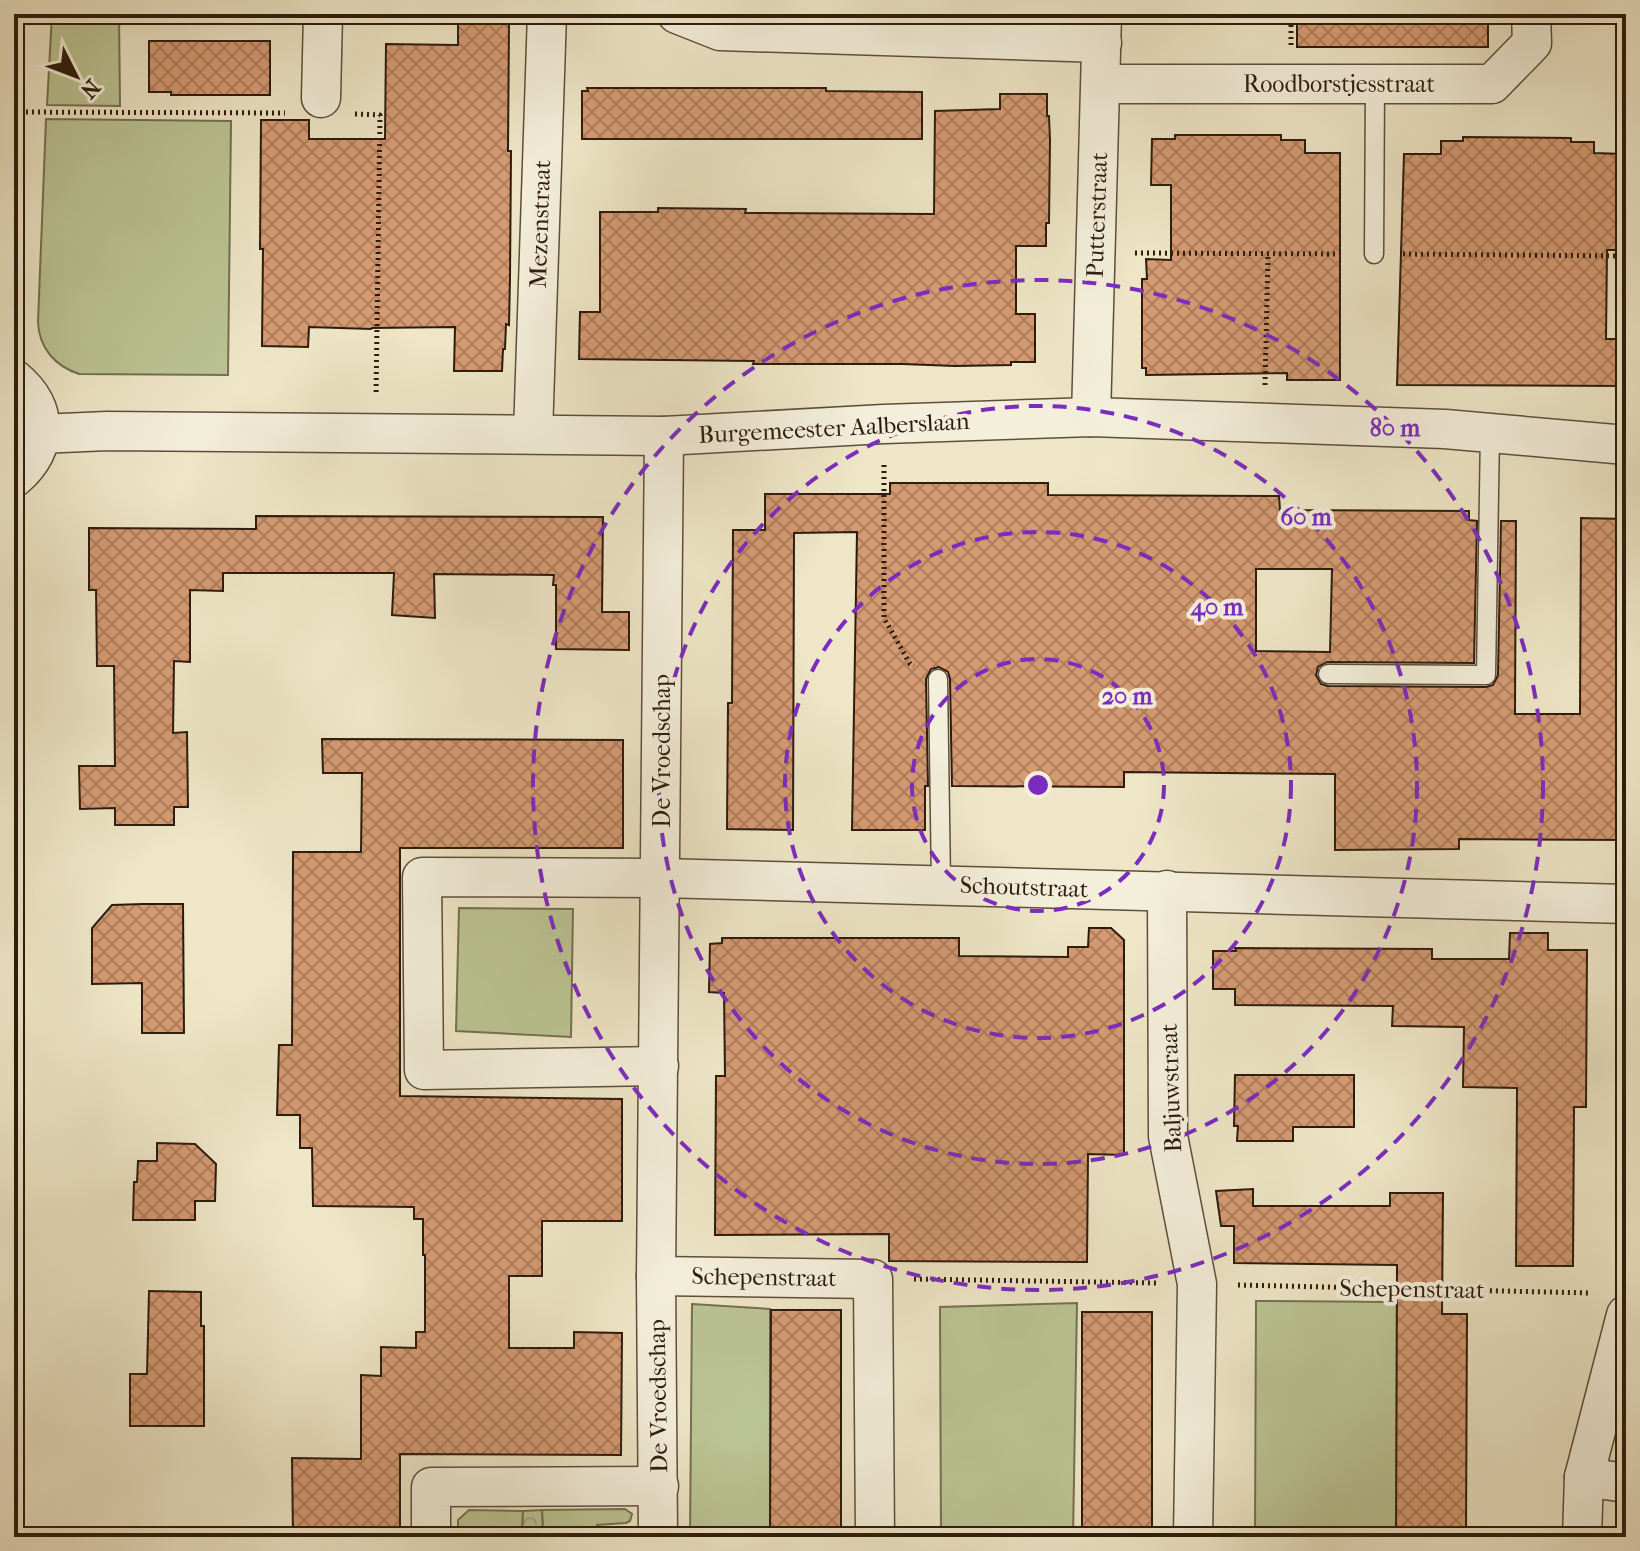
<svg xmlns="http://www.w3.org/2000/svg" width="1640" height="1551" font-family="'IM FELL French Canon',serif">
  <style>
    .grass { fill: #bbc493; stroke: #747050; stroke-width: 2 }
    .park { fill: url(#park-crowns); stroke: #747050; stroke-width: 2 }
    .building { fill: url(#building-cross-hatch); stroke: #2d1b0d; stroke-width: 2; fill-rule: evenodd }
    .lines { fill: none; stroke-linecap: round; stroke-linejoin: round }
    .lane-casing { stroke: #5d4e3c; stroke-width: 21 }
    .street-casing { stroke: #5d4e3c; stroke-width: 41 }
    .path { stroke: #2d1b0d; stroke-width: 5; stroke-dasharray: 2 4; stroke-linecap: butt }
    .lane { stroke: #f4efdb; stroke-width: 18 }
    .street { stroke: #f4efdb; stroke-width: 38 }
    .ring { fill: none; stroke: #7b2cbf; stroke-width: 4; stroke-dasharray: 14 10 }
    .labels { text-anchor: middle; stroke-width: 8; stroke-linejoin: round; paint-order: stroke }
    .street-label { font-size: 24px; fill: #2d1b0d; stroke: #f4efdb }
    .centre { fill: #7b2cbf; stroke: #f4efdb; stroke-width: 4 }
    .ring-label { font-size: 24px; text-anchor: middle; font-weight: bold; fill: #7b2cbf; stroke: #f4efdb; stroke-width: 8; stroke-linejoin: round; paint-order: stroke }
  </style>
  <defs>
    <pattern id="park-crowns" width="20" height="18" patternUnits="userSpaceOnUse" patternTransform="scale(2)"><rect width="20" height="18" fill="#bbc493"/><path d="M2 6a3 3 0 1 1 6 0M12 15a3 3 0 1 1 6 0" fill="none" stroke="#a1a87e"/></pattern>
    <pattern id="building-cross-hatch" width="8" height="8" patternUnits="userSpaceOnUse" patternTransform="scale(2)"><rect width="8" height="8" fill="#d59a72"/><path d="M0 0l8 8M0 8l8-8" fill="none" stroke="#ad7d5c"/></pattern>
  </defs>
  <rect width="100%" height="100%" fill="#eee6c7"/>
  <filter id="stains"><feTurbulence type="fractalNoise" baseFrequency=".0025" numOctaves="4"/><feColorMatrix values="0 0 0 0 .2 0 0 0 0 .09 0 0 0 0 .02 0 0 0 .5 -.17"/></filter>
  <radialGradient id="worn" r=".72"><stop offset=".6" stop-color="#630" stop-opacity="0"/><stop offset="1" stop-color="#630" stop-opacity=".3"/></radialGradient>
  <g class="grass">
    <path d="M52,14h67l1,92 -73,-1z"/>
    <path d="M46,119l185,2 -3,254 -149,-1c-24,-8 -40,-26 -41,-52z"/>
    <path d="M459,908l114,1 -2,128 -115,-6z"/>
    <path d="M1256,1301l143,1 1,235h-145z"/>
    <path d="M1077,1303l-4,234h-132l-1,-230z"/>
    <path d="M692,1304l78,5v228h-80z"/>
    <path d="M625,1509l7,5 -2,7 -4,2 -29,2v12h-36l-5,-3 -13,1 -1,-25z"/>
    <path d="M469,1510l54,1 -1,25 -20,-3 -2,4h-42v-17z"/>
  </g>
  <path class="park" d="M542,1510l1,25 13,-1 5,3h-61l1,-4 21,3 1,-25z"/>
  <g class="building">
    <rect x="1297" y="14" width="191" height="33"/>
    <path d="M458,22l51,1 -1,128h3l-1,127 -1,47 -3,-1 -1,25h-2l-1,22h-48l1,-44 -83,1 -1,1 -62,-2 -1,20 -46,-1 1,-97h-3l1,-129h48v19h76l1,-95 72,1z"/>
    <path d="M149,41h121v54h-99v-3h-22z"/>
    <path d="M587,88h239v3l96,1v47h-340v-48h6z"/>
    <path d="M1000,94h47v22h2l1,24 -1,83h-3v23h-30v68h19v48h-24v3l-56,1 -52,-2h-150l1,-3 -175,-2 1,-47h20v-100h58v-4l88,1 -1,4 189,1 1,-103 65,-2z"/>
    <path d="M1175,135h106v5h24v13h35v227h-53v-7l-141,2v-7h-4v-89h5l-1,-20 25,1v-75h-20l1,-46h23z"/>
    <path d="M1463,137l108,1v4h23v11l29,1 -1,96h-15l-1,89h20v47l-229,-1 7,-231h37v-13h22z"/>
    <path d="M890,483h158v12l231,1 1,14 189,1v9l8,1 -3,142 -147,-1 -9,5 -2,8 5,9 7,2 158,1 7,-2 5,-10 3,-154h15l-1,193h65l1,-196 45,1v321l-167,-1v10l-124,1v-76l-211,-2v15l-172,-1 -2,-107 -2,-7 -9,-5 -8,2 -5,10 2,107h-3v44h-73l5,-298 -63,1 -1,297 -66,-1 1,-126h4l1,-173h32v-36h125zM1256,569h76l-2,83 -74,-1z"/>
    <path d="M256,516l347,1 -1,95h27v38l-73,-1v-64h-3l1,-10 -120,-1 1,44 -43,-3 2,-42h-171v18l-33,-1v72l-16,-1 -1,72 14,-1 1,75h-14v18h-59v-17l-35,1 -1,-43h36l-1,-100h-17l-1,-76h-7v-62l167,1z"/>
    <path d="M322,739l301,1v108h-223v248l222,3v122h-80v55h-33v72h65v-16l48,1 -1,122 -221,-1v83h-107l-1,-79 69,1v-84l20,1v-29l35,1v-16h9v-77h-2v-36h-9v-12l-101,-1 -1,-58h-12v-33h-23l2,-70h13l1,-193h68l1,-79h-39z"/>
    <path d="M143,904h40l1,129h-42v-50l-50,1v-56l20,-23z"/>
    <path d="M1089,928h22l13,12v215l-36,-1 -1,108 -198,-1v-27l-174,1 1,-159h9l-1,-83 -15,-1 1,-48 12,-1v-5h237v18l109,1v-10h20z"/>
    <path d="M1510,933h38v17h39l-1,157h-12l-1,159h-57l1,-178 -54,-1 1,-60 -72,-1 1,-20 -158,-1v-16h-22v-38h23l-1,-3 197,1v10h77z"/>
    <path d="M1235,1075h119v52h-61v14h-56l1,-15h-4z"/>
    <path d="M157,1143l38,1 21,20 -1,37h-20v19h-62l1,-38h3l1,-21h19z"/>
    <path d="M1253,1189v17h137v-13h53l-1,121h25l-1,223h-70l1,-272 -163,-2v-37h-13l-5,-35z"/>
    <path d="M149,1291l52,1v34h3v100h-74v-52h17z"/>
    <path d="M771,1310h70v227h-71z"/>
    <rect x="1082" y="1312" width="70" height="225"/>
  </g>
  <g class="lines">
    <defs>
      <g id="lane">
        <path d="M1374,254l1,-170"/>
        <path d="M1328,674l158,1 4,-242"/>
        <path d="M938,679l3,205"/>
      </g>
      <g id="street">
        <path d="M677,14l43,17 382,12"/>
        <path d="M1101,84h391l40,-41 -1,-29"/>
        <path d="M321,98l2,-84"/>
        <path d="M14,379c35,29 35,69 0,99"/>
        <path d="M1091,417l11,-403"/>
        <path d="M40,434l67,-3 557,5 220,-12 207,-7 354,12 181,16"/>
        <path d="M533,434l14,-420"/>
        <path d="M1167,890l1,246 29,148 -4,253"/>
        <path d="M659,1066l-235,4 -2,-193 239,1 965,26"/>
        <path d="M656,1276l217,3 2,258"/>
        <path d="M1584,1477l42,6"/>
        <path d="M431,1537v-50l228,-1"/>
        <path d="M658,1537l-2,-261 8,-840"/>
        <path d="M1582,1537l2,-60 42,-162"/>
      </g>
    </defs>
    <use href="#lane" class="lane-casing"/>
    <use href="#street" class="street-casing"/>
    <g class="path">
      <path d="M1291,45v-31"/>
      <path d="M14,112l271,1"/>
      <path d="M355,114l25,1 -4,281"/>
      <path d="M1135,253l210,1"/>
      <path d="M1403,254l223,2"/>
      <path d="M1265,385l3,-131"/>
      <path d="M884,465v153l26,46 4,2"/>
      <path d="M914,1279l242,4"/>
      <path d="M1238,1285l353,8"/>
    </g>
    <use href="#lane" class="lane"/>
    <use href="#street" class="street"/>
  </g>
  <g class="ring">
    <circle cx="1038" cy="785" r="126"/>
    <circle cx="1038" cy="785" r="253"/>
    <circle cx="1038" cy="785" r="379"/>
    <circle cx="1038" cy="785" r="505"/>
  </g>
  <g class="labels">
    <g class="street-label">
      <text x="1339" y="92">Roodborstjesstraat</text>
      <text transform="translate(1097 215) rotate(-88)" y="8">Putterstraat</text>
      <text transform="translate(540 224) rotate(-88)" y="8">Mezenstraat</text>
      <text transform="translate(834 428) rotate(-3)" y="8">Burgemeester Aalberslaan</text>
      <text transform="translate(662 751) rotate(-90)" y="8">De Vroedschap</text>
      <text transform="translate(1024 887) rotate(2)" y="8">Schoutstraat</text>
      <text transform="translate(1171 1088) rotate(-92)" y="8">Baljuwstraat</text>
      <text transform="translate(764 1277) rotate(1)" y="8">Schepenstraat</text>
      <text transform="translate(1412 1289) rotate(1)" y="8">Schepenstraat</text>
      <text transform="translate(658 1396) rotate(-91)" y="8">De Vroedschap</text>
    </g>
  </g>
  <circle cx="1038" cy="785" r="12" class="centre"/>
  <g class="ring-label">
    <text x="1395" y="436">80 m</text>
    <text x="1306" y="525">60 m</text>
    <text x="1217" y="615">40 m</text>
    <text x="1127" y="704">20 m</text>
  </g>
  <rect width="1640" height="1551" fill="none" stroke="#eee6c7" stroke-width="48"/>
  <rect x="16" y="16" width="1608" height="1519" fill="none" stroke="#2d1b0d" stroke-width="4"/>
  <rect x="24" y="24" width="1592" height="1503" fill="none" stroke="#2d1b0d" stroke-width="2"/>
  <g transform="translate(76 76) rotate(132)" stroke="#f4efdb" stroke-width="6" paint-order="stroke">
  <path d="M0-6L14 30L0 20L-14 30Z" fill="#2d1b0d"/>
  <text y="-12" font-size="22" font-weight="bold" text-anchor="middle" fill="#2d1b0d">N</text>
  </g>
  <rect width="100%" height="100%" filter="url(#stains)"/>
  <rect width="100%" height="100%" fill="url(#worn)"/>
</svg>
